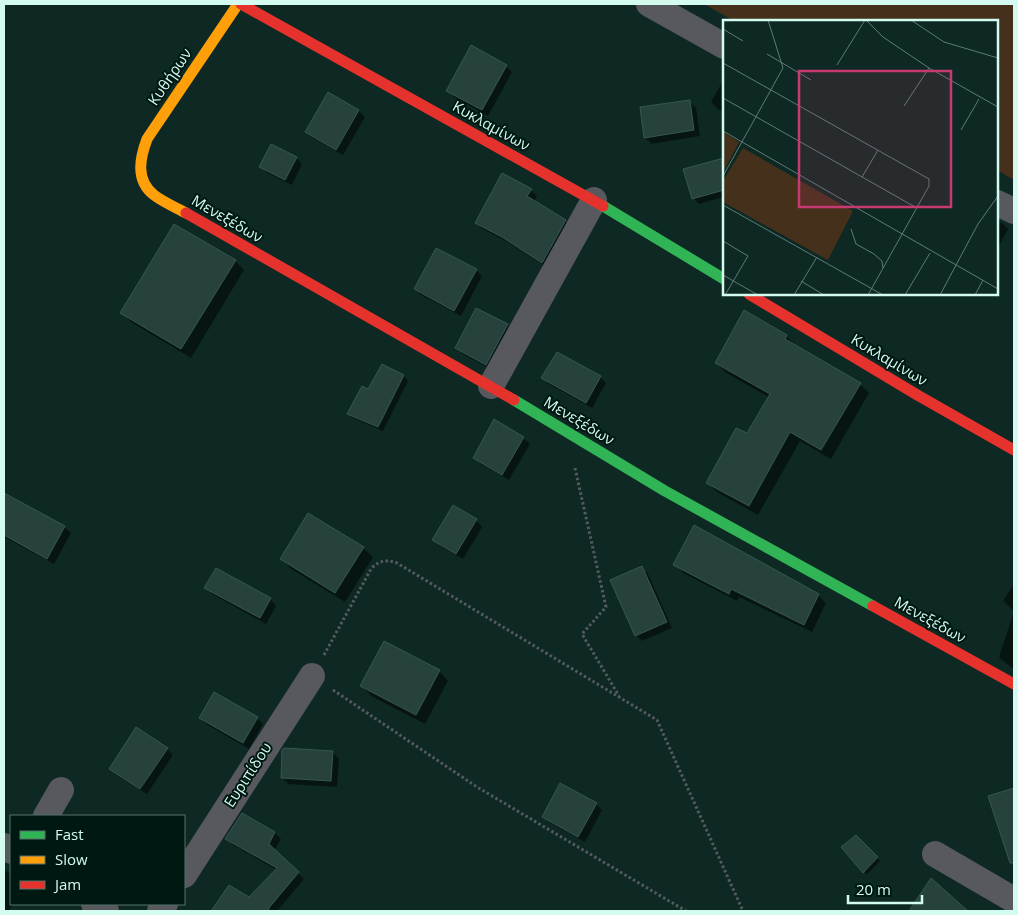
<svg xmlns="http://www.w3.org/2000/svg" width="1018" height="915" font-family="'Open Sans',sans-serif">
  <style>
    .green { fill: #45301c }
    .shadow { fill: #0007 }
    .building { fill: #27423d; stroke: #365750 }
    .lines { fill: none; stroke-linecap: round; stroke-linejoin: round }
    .path { stroke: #535b5e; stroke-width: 3; stroke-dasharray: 2.5 2.5; stroke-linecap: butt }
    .street { stroke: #57595f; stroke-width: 26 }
    .fast { stroke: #30b455; stroke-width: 11 }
    .slow { stroke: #ff9f0a; stroke-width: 11 }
    .jam { stroke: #e5322d; stroke-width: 11 }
    .labels { text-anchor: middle; stroke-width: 4; stroke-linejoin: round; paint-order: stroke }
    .street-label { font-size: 15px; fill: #d4fbf0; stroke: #001812 }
    .inset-road { fill: none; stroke: #5d7c75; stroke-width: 1 }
    .view { fill: #c53a71; fill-opacity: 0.15; stroke: #c53a71; stroke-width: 2.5 }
    .inset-edge { fill: none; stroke: #d4fbf0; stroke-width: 2.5 }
  </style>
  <rect width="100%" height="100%" fill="#0e2823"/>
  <path class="green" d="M704,4h310v176l-17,-10v-149h-263z"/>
  <g class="shadow">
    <path d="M506,66l6,6 -24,44 -34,-19 -6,-6z"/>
    <path d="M724,79v33l-6,-3 -7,-7z"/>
    <path d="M690,102l6,6 4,28 -49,8 -6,-7z"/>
    <path d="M359,111l6,6 -22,38 -30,-17 -7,-6z"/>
    <path d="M296,158l6,6 -10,21 -25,-12 -6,-6z"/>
    <path d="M724,159v38l-25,7 -6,-6 -8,-28z"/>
    <path d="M531,190l6,6 -3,6 31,19 6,6 -23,41 -39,-25 -26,-14 -7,-6z"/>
    <path d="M997,221l5,2 6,6 -11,21z"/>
    <path d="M235,261l9,9 -53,88 -60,-36 -9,-10z"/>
    <path d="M476,270l6,6 -21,40 -40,-21 -6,-6z"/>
    <path d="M507,325l6,7 -21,38 -29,-16 -6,-6z"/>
    <path d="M786,336l9,9 65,39 9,9 -38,66 -31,-18 -42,74 -41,-23 -10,-10 40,-47 22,-38 -43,-24 -10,-10z"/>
    <path d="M382,365l22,11 4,5 -25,50 -30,-13 -5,-4 21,-23z"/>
    <path d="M600,377l6,6 -14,25 -43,-24 -6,-6z"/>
    <path d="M523,438l7,6 -21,36 -28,-16 -6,-6z"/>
    <path d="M10,497l54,30 7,6 -17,31 -50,-27v-29z"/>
    <path d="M476,520l6,7 -19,32 -23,-13 -7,-6z"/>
    <path d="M363,548l10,9 -28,45 -54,-33 -9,-10z"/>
    <path d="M675,565l143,30 8,8 -14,29 -73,-35 -2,4 -54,-28z"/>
    <path d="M642,568l6,6 24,54 -30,13 -6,-6z"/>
    <path d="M1014,584v85l-6,-4 -9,-8 15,-46 -11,-10z"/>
    <path d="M206,588l64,11 6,7 -10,18 -54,-30z"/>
    <path d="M439,671l9,10 -23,43 -54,-28 -9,-10z"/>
    <path d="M200,718h57l6,6 -14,25 -43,-25z"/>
    <path d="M167,749l6,6 -26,39 -30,-19 -6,-6z"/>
    <path d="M333,752l6,7 -2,28 -49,-3 -6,-6z"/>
    <path d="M1014,789v72l-5,-5 -19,-59z"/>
    <path d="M596,804l6,6 -17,32 -35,-19 -6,-7z"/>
    <path d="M242,815l33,18 6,6 -7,12 30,28 -27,32h-64l16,-25 20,13 28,-29 -44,-25 -6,-6z"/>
    <path d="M856,836l24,25 -13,13 -25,-27z"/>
    <path d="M4,870l7,4v30h2l-5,7h-4z"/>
    <path d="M931,880l30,27 5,4h-56z"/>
  </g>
  <g class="building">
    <path d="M471,45l36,20 -25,45 -36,-19z"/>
    <path d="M328,92l31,18 -23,40 -31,-18z"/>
    <path d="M690,100l4,30 -50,8 -4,-31z"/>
    <path d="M271,144l26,13 -12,23 -26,-13z"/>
    <path d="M724,158v32l-32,9 -9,-30z"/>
    <path d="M502,173l30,16 -5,7 39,24 -24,43 -40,-26 -27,-14z"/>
    <path d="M174,224l62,36 -55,89 -61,-36z"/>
    <path d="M436,248l41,21 -23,42 -40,-22z"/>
    <path d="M476,308l32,16 -22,41 -31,-17z"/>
    <path d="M744,310l43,25 -2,4 76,44 -40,67 -31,-18 -41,74 -43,-23 30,-55 11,5 23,-39 -55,-31z"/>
    <path d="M557,352l44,24 -15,27 -45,-25z"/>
    <path d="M382,364l22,11 -26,52 -31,-13 15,-28 6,3z"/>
    <path d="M494,419l30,18 -22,38 -29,-17z"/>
    <path d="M4,493l61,33 -18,33 -43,-24z"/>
    <path d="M453,505l24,14 -21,35 -24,-14z"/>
    <path d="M308,513l56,34 -29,46 -55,-34z"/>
    <path d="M694,525l125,69 -15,31 -73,-36 -2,5 -56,-29z"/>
    <path d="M642,566l25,56 -32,14 -25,-56z"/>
    <path d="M216,568l55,30 -11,20 -56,-30z"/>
    <path d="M384,641l56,29 -24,45 -56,-29z"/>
    <path d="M214,692l44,25 -15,26 -44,-25z"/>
    <path d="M136,727l32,21 -28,41 -31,-20z"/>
    <path d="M284,748l49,3 -2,30 -50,-3 1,-28z"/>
    <path d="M560,783l37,20 -19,34 -36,-20z"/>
    <path d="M1014,788v75h-4l-22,-67z"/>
    <path d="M242,813l33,19 -6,12 30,28 -31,37 3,2h-60l18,-26 20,12 28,-29 -52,-29z"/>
    <path d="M856,835l22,22 -15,16 -22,-26z"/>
    <path d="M931,878l37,33h-59z"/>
  </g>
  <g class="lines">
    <g class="path">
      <path d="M575,468l31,139 -24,27 37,62"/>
      <path d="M324,655l47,-86c7,-8 15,-10 26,-6l260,157 86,191"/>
      <path d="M333,690l144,97 209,124"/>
    </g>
    <g class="street">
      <path d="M649,4l75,42"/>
      <path d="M997,203l17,8"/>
      <path d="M491,386l103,-186"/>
      <path d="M46,816l15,-26"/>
      <path d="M4,846l7,5"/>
      <path d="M935,854l79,46"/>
      <path d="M184,875l128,-199"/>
      <path d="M94,904l12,7"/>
      <path d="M160,911l5,-7"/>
    </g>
    <g class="fast">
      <path d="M603,206l121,73"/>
      <path d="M514,400l151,91 208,115"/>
    </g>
    <path class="slow" d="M186,213c-11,-6 -23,-11 -32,-18 -19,-15 -14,-37 -7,-56l91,-135"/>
    <g class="jam">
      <path d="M241,4l362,202"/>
      <path d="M186,213l328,187"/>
      <path d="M749,294l170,102 95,54"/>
      <path d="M873,606l141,78"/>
    </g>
  </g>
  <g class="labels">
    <g class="street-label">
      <text transform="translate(170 77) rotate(-56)" y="5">Κυθήρων</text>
      <text transform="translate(491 126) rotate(29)" y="5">Κυκλαμίνων</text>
      <text transform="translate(227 219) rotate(30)" y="5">Μενεξέδων</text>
      <text transform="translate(889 360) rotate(31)" y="5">Κυκλαμίνων</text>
      <text transform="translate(579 421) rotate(31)" y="5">Μενεξέδων</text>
      <text transform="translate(930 620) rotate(29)" y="5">Μενεξέδων</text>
      <text transform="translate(248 775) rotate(-57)" y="5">Ευριπίδου</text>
    </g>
  </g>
  <g transform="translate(723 20)">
    <rect width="275" height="275" fill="#0e2823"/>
    <path d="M0,112l16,10 -16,31zM20,128l110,63 -25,49 -105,-58v-21z" fill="#45301c"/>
    <path class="inset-road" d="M143,0l17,17 46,31 69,39M188,0l33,22 54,16M0,9l20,12M44,34l44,26M0,43l206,116v7l-61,109M114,45l28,-45M0,78l192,109M181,86l25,-38M238,110l18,-31M0,111l275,158M0,156l60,-108 -15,-48M139,157l16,-27M0,185l160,90M128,209l5,15 18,10 8,7 1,7M0,221l25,15 -23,39M0,255l35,20M78,261l23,14M71,275l23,-38M182,275l25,-42M217,275l38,-71 20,-28M252,275l8,-15"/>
    <path class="view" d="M76,51h152v136h-152z"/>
    <rect width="275" height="275" class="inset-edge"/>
  </g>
  <rect width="1018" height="915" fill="none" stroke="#d4fbf0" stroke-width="10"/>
  <rect x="10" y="815" width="175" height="90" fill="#001812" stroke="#55736b"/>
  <rect x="20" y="831" width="25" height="8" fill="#30b455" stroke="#55736b"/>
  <text x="55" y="840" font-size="15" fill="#d4fbf0">Fast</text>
  <rect x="20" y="856" width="25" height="8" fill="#ff9f0a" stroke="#55736b"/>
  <text x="55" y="865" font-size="15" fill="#d4fbf0">Slow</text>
  <rect x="20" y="881" width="25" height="8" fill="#e5322d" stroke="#55736b"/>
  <text x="55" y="890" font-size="15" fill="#d4fbf0">Jam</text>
  <path d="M848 895v8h74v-8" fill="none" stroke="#d4fbf0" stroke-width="2.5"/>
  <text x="856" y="895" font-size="15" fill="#d4fbf0" stroke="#001812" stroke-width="4" paint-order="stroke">20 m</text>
</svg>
